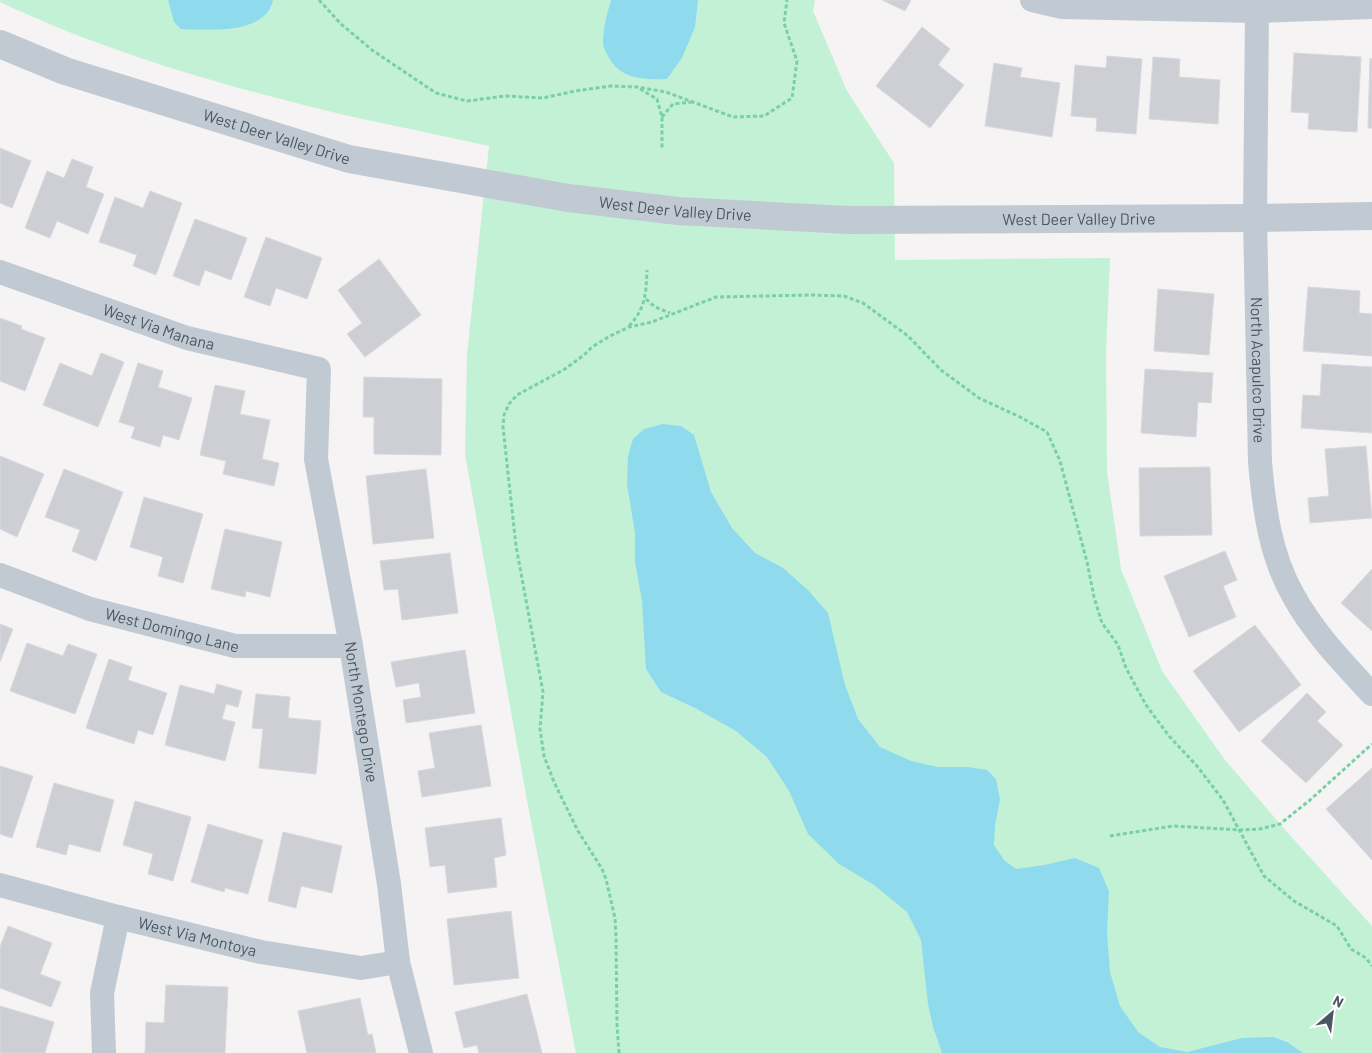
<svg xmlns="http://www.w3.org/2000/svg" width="1372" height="1053" font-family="Barlow,sans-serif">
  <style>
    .green { fill: #c3f1d5 }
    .water { fill: #90daee }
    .building { fill: #cdcfd5; stroke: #d7d9de }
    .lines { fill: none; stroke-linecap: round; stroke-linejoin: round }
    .path { stroke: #7ad0a6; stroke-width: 3; stroke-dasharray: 4 2.5; stroke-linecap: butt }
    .minor { stroke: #c1cad2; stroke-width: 24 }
    .tertiary { stroke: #c1cad2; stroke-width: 28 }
    .labels { text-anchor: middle; stroke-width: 4.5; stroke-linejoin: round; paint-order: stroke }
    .street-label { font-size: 16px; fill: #4a5661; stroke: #fff }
  </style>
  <rect width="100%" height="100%" fill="#f5f3f3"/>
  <path class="green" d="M0,0h815l-2,11 34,80 47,72 1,97 215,-2 -4,94 1,120 14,97 41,102 63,89 62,72 85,94v127h-796l-50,-258 -61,-341 2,-99 22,-209c-61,-14 -124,-25 -185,-41 -101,-25 -209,-58 -304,-103z"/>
  <g class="water">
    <path d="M168,0h105c-7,35 -65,30 -92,29l-7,-7z"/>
    <path d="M611,0h87l-3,27 -13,31 -15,21c-24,1 -49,0 -60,-25 -2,-4 -4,-7 -4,-11 0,-15 4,-29 8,-43z"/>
    <path d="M663,424l18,2 13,9 17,57 21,36 23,25 28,15 25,22 20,23 17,72 13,34 22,28 31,14 27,6h30l19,3 9,9 4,21 -5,25 -1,20 10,15 12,9 28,-4 31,-7 24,10 10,23 -2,42 3,39 10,34 18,26 22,15 27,5 55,-14 31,-1 14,5 16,11h-361l-9,-26 -5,-23 -7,-64 -14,-28 -33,-27 -35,-21 -31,-30 -19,-43 -22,-34 -31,-26 -41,-23 -34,-16 -15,-23 -4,-68 -7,-39v-29l-8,-49 1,-28 5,-17 11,-10z"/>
  </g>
  <g class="building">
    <path d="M882,0h29l-6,11z"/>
    <path d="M922,27l28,22 -12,16 26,20 -34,43 -54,-42z"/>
    <path d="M1294,53l67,4 -4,75 -49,-3 1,-16 -18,-1z"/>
    <path d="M1107,56l35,3 -6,75 -40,-3 1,-13 -26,-2 4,-51 31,3z"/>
    <path d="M1153,57l27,2 -1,18 41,3 -2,44 -69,-5z"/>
    <path d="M1370,58l2,1v69h-4z"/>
    <path d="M994,63l28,5 -2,9 40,6 -8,54 -67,-11z"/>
    <path d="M0,148l31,13 -19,47 -12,-5z"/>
    <path d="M72,159l21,8 -7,20 18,7 -16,40 -31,-13 -7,17 -25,-10 22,-57 17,7z"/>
    <path d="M150,191l32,12 -26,72 -23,-9 4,-11 -38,-13 16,-45 28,11z"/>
    <path d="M195,219l52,19 -16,42 -26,-10 -6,16 -26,-10z"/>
    <path d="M266,237l56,21 -15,41 -31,-11 -6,18 -26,-9z"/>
    <path d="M379,259l42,56 -56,42 -18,-23 15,-11 -24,-33z"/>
    <path d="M1308,287l52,4 -1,22 13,1v42l-69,-5z"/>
    <path d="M1158,289l56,5 -5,61 -55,-4z"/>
    <path d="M0,318l22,8 -1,3 24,9 -20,53 -25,-10z"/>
    <path d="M101,353l23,9 -26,65 -55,-22 17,-42 32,13z"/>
    <path d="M138,363l25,8 -5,16 34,11 -13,42 -16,-5 -3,12 -29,-9 4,-11 -16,-5z"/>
    <path d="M1322,364l50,3v66l-71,-5 2,-33 17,1z"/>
    <path d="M1145,369l68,4 -2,30 -13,-1 -2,35 -55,-4z"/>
    <path d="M364,377l78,2 -1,76 -67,-1v-37h-11z"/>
    <path d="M215,385l30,6 -5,23 30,6 -8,39 17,4 -5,23 -51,-12 3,-13 -26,-6z"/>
    <path d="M1366,446l6,72 -62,5 -2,-25 21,-2 -4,-47z"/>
    <path d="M0,456l44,18 -27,63 -17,-8z"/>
    <path d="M1210,467l2,68 -72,1 -1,-68z"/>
    <path d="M64,469l59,23 -27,69 -24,-10 8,-21 -35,-13z"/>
    <path d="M426,469l8,69 -61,6 -7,-68z"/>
    <path d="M144,497l59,17 -20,69 -25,-7 5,-19 -33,-10z"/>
    <path d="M225,529l57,13 -12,55 -24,-6 -1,6 -34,-8z"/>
    <path d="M1225,551l12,29 -14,6 13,31 -47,20 -25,-61z"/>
    <path d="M450,553l8,60 -56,7 -4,-31 -14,1 -4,-29z"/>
    <path d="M1372,569v62l-31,-28z"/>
    <path d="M0,624l13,5 -13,33z"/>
    <path d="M1255,625l46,60 -62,47 -46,-61z"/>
    <path d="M27,643l36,13 5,-12 29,10 -22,60 -65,-23z"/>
    <path d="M465,650l10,63 -69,10 -3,-23 18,-3 -2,-14 -23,4 -5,-25z"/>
    <path d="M109,659l23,8 -4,13 39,13 -14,42 -15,-5 -4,14 -48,-16z"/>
    <path d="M217,684l25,7 -4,16 -12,-3 -4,15 13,3 -10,39 -60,-16 15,-60 34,9z"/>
    <path d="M1307,693l19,19 -9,9 26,24 -37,38 -45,-42z"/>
    <path d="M256,694l34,3 -2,21 33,3 -5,53 -57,-6 4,-39 -11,-1z"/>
    <path d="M481,725l10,61 -69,11 -4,-26 17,-3 -6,-35z"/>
    <path d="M0,766l33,10 -21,62 -12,-4z"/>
    <path d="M1372,768v92l-46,-51z"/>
    <path d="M54,783l60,17 -14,52 -31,-8 -3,11 -30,-8z"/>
    <path d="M135,801l56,16 -18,64 -25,-7 5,-20 -30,-9z"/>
    <path d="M501,818l5,37 -12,3 3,29 -49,6 -3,-28 -15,2 -5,-39z"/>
    <path d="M208,824l55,16 -15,54 -23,-6 -1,4 -33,-10z"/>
    <path d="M283,832l59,14 -10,47 -31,-7 -5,22 -28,-7z"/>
    <path d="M511,911l8,67 -65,7 -7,-66z"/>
    <path d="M8,926l44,17 -12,31 21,8 -10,25 -51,-19v-41z"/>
    <path d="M166,985l62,2 -3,66h-80l1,-31 18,1z"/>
    <path d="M527,994l15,59h-63l-2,-8 -13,3 -9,-36z"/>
    <path d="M360,998l8,37 4,-1 4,19h-69l-9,-42z"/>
    <path d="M0,1006l54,16 -9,31h-45z"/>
  </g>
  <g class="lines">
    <g class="path">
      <path d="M319,0l22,24 31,26 64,43 31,8 38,-5 38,2 32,-7 36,-5 26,1 29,5 67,25 31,-1 28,-18 5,-37 -13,-38 3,-23"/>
      <path d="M640,89l17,10 5,18v31"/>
      <path d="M662,117l11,-13 20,-2"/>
      <path d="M646,299l9,8 15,6"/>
      <path d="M629,326c17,-18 17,-33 18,-56"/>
      <path d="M1110,836l63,-10 66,4 21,-1 20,-5 30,-24 62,-56"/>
      <path d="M619,1053l-2,-29 -1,-87 -1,-19 -9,-39 -4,-10 -24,-38 -24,-49 -10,-26 -4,-27 3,-37 -27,-146 -13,-119 1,-12 5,-11 8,-9 48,-26 19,-14 8,-8 18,-11 19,-9 23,-5 64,-25 96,-2 32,1 19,7 45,33 33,34 38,28 41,19 27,15 13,29 27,101 7,35 8,26 16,22 8,23 20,37 23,31 28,30 26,34 41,76 30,25 43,25 14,23 15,9 6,8"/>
    </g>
    <g class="minor">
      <path d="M1032,0l30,7 195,4 115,-4"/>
      <path id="s1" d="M1257,11l-2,207 5,244c4,45 10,93 33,133 20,37 51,69 79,99"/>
      <path id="s2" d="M0,272l187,66 132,31 -3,90 35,187 38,238 9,78 23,91"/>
      <path id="s3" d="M0,575l90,34 145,37h116"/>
      <path id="s4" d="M0,885l118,32 143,35 100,16 37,-6"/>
      <path d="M104,1053l-2,-60 16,-76"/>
    </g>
    <path class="tertiary" id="s5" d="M0,44l65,27 284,88 219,39 110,13 171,9 406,-2 117,-2"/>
  </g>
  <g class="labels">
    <g class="street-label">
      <text dy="6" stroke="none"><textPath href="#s5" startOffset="292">West Deer Valley Drive</textPath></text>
      <text dy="6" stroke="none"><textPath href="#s5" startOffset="698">West Deer Valley Drive</textPath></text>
      <text dy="6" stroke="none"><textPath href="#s5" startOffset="1102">West Deer Valley Drive</textPath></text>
      <text dy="6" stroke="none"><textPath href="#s2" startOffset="168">West Via Manana</textPath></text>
      <text dy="6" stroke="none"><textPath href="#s1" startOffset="359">North Acapulco Drive</textPath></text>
      <text dy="6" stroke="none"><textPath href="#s3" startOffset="181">West Domingo Lane</textPath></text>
      <text dy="6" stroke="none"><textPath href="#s2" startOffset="681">North Montego Drive</textPath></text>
      <text dy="6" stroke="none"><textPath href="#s4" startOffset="204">West Via Montoya</textPath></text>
    </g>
  </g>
  <g transform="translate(1332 1013) rotate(28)" stroke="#ffffff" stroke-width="4" paint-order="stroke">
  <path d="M0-4L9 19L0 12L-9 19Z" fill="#4a5661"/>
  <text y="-8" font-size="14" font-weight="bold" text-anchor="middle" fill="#4a5661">N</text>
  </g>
</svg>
